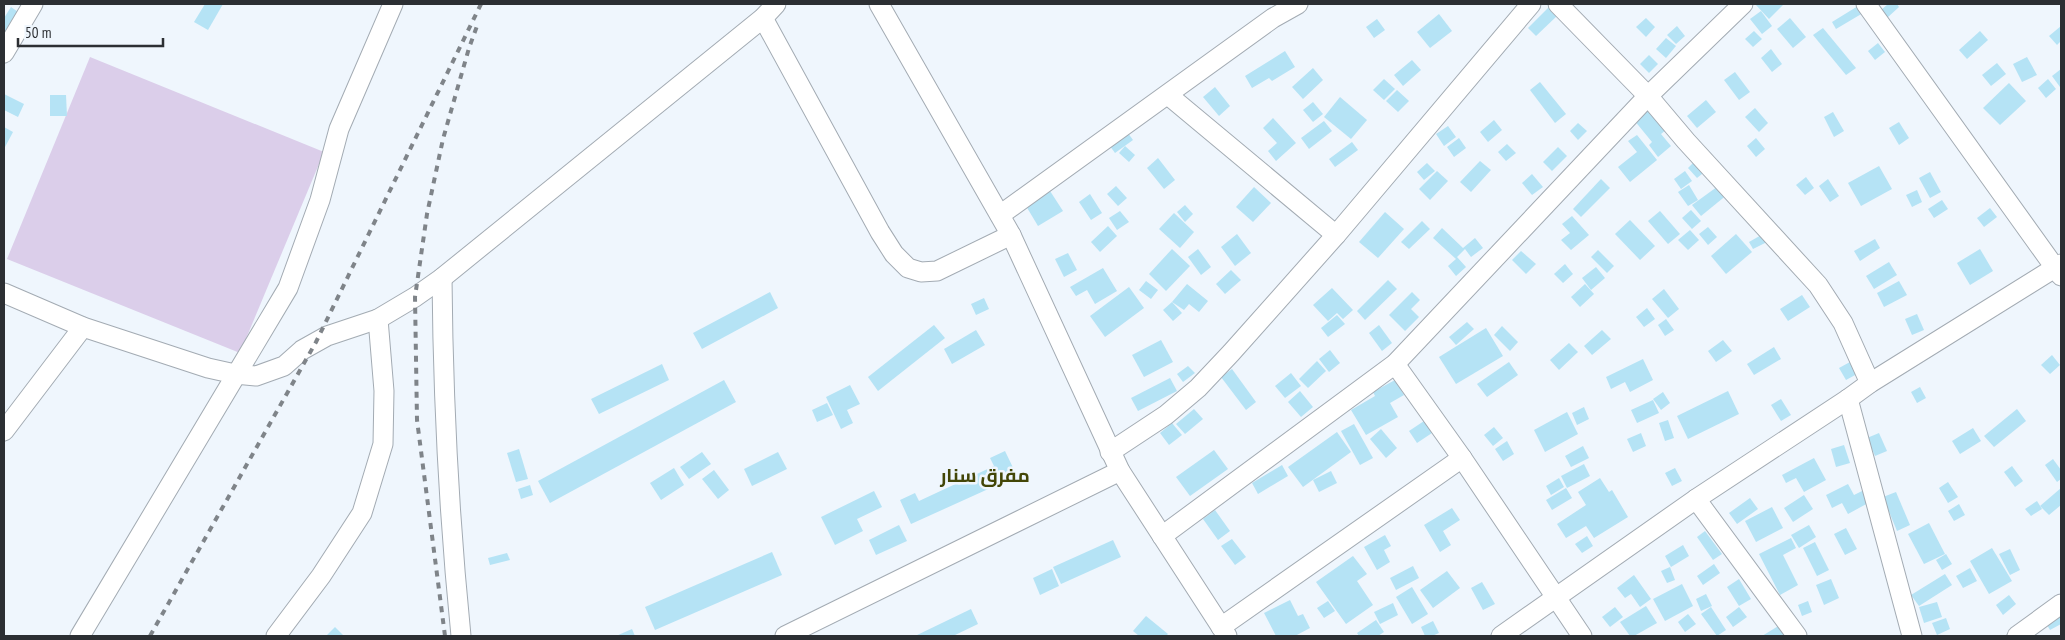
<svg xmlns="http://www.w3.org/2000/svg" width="2065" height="640" font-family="'PT Sans Narrow',Cairo,sans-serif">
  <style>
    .green { fill: #dbceea }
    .building { fill: #b5e3f5 }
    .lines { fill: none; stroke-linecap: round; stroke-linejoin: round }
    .minor-casing { stroke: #a3abb3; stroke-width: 21 }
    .minor { stroke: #fff; stroke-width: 19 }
    .rail { stroke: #7f8489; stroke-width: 4; stroke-dasharray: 6 6; stroke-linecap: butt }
    .labels { text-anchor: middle; stroke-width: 5; stroke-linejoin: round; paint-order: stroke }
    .district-label { font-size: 19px; font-weight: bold; fill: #434607; stroke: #eff6fd }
  </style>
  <rect width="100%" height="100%" fill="#eff6fd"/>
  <path class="green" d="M90,57l234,95 -84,201 -233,-94z"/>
  <g class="building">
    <path d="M205,4h18l-15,26 -14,-8z"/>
    <path d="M1755,4h29l-15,15z"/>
    <path d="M1888,4h9l2,3 -12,11 -7,-7z"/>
    <path d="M1858,6l5,7 -27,16 -4,-7z"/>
    <path d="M11,7l10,7 -17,24v-20z"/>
    <path d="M1549,7l9,8 -22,21 -8,-8z"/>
    <path d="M1761,11l11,15 -10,8 -12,-15z"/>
    <path d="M1439,14l13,17 -22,17 -13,-16z"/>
    <path d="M1646,18l9,9 -9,10 -10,-10z"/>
    <path d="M1790,18l16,19 -13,11 -16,-19z"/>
    <path d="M1377,19l8,11 -11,8 -8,-11z"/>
    <path d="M1677,26l8,10 -9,8 -9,-9z"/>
    <path d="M2061,26v15l-4,4 -8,-9z"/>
    <path d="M1823,28l33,40 -10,7 -33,-40z"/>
    <path d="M1754,31l8,8 -9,8 -8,-8z"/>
    <path d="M1980,31l8,9 -21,19 -8,-9z"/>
    <path d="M1666,38l10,8 -10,12 -10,-9z"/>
    <path d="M1878,43l7,9 -10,8 -7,-9z"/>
    <path d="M1771,49l11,15 -10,8 -11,-14z"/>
    <path d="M1285,51l10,16 -23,14 -3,-3 -17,10 -7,-12z"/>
    <path d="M1649,55l9,9 -9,9 -9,-9z"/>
    <path d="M2027,57l10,18 -15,7 -9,-18z"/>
    <path d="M1412,60l9,10 -18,16 -9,-11z"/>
    <path d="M1997,63l9,11 -15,12 -9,-11z"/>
    <path d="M1313,68l10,12 -20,19 -11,-12z"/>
    <path d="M2061,69v17l-1,1 -8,-11z"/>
    <path d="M1735,72l15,20 -11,8 -15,-20z"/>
    <path d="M1384,79l11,10 -11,11 -11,-10z"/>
    <path d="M2048,79l8,10 -10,9 -8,-10z"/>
    <path d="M1540,82l26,32 -11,9 -25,-33z"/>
    <path d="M2009,83l17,18 -26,24 -17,-17z"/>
    <path d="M1215,87l15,19 -11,10 -16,-19z"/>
    <path d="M1397,90l12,11 -11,11 -12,-11z"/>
    <path d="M4,94l20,10 -6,13 -14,-7z"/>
    <path d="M50,95h16l1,21h-17z"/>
    <path d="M1340,97l27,23 -16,19 -27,-22z"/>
    <path d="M1706,100l10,12 -19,16 -10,-12z"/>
    <path d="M1313,102l10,12 -10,8 -10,-12z"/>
    <path d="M1650,108l17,21 -6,5 10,12 -13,11 -9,-12 3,-3 -18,-22z"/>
    <path d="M1755,108l13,15 -9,9 -14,-15z"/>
    <path d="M1833,112l11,19 -10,6 -10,-20z"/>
    <path d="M1273,118l23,25 -20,18 -8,-10 9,-8 -14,-15z"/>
    <path d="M1494,120l8,10 -14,12 -8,-10z"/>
    <path d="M1324,121l8,10 -23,18 -8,-11z"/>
    <path d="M1899,122l10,16 -10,7 -10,-17z"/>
    <path d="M1578,123l9,8 -9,9 -8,-9z"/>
    <path d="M1448,126l8,11 -12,9 -8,-12z"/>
    <path d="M4,127l9,5 -9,17z"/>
    <path d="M1125,129l8,11 -18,13 -8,-11z"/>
    <path d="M1637,135l20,25 -27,22 -12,-15 19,-15 -9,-11z"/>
    <path d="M1459,138l7,10 -12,9 -7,-10z"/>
    <path d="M1756,138l9,11 -9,8 -9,-11z"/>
    <path d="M1352,142l6,8 -23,17 -6,-8z"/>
    <path d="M1507,144l9,9 -10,8 -8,-9z"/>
    <path d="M1125,146l10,9 -6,7 -10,-9z"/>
    <path d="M1558,147l9,9 -15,15 -9,-9z"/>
    <path d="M1158,158l17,22 -11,9 -17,-21z"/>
    <path d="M1697,159l10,11 -10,8 -9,-10z"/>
    <path d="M1480,161l11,9 -20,22 -11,-10z"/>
    <path d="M1427,163l8,8 -11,9 -7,-8z"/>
    <path d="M1879,166l13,23 -31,17 -13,-23z"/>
    <path d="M1437,171l11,10 -18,19 -11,-11z"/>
    <path d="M1685,171l7,10 -11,8 -7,-10z"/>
    <path d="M1930,172l11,20 -11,6 -11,-20z"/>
    <path d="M1532,174l11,13 -11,8 -10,-12z"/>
    <path d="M1806,177l8,11 -9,7 -9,-10z"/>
    <path d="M1601,179l9,9 -29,29 -8,-8z"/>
    <path d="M1828,179l11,17 -9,6 -11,-16z"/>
    <path d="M1721,184l7,10 -27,22 -9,-11z"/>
    <path d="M1689,185l9,15 -10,6 -10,-14z"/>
    <path d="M1116,186l11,12 -9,8 -11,-12z"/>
    <path d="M1254,187l17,16 -18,19 -17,-15z"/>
    <path d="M1917,190l5,12 -10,5 -6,-12z"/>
    <path d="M1050,191l13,20 -25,15 -12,-20z"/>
    <path d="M1090,194l12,19 -11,7 -12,-18z"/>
    <path d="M1942,200l6,9 -14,9 -6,-9z"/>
    <path d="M1185,205l8,9 -8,8 -8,-10z"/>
    <path d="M1990,208l7,9 -13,10 -7,-9z"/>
    <path d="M1691,210l10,11 -9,8 -10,-11z"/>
    <path d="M1120,211l9,11 -12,8 -8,-12z"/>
    <path d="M1660,211l20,23 -12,10 -20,-23z"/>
    <path d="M1385,212l19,17 -26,29 -19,-16z"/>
    <path d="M1174,213l20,19 -14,16 -21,-19z"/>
    <path d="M1572,216l17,19 -18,15 -10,-10 9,-7 -8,-9z"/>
    <path d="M1630,220l25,26 -15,14 -25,-26z"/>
    <path d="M1422,221l8,8 -21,20 -8,-7z"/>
    <path d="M1108,226l9,10 -17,16 -9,-10z"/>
    <path d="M1708,227l9,10 -9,8 -9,-11z"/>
    <path d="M1442,228l21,20 12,-10 8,10 -12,9 -6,-8 -8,8 9,10 -10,9 -8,-10 8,-7 -23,-21z"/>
    <path d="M1690,230l9,10 -11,10 -10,-10z"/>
    <path d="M1237,234l14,19 -16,13 -14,-19z"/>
    <path d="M1736,234l16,18 -26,22 -15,-18z"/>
    <path d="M1763,234l4,8 -14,7 -4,-7z"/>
    <path d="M1875,239l5,9 -20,13 -6,-10z"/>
    <path d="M1172,249l18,17 -24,25 -17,-17z"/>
    <path d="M1198,249l13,18 -10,8 -13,-18z"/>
    <path d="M1980,249l13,22 -23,14 -13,-22z"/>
    <path d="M1598,250l16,16 -7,7 -16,-16z"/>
    <path d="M1521,251l15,13 -10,10 -14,-14z"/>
    <path d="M1068,253l9,17 -13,7 -9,-18z"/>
    <path d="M1889,262l8,13 -23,14 -8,-13z"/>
    <path d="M1565,264l8,10 -10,9 -9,-9z"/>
    <path d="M1596,267l9,11 -14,12 -9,-12z"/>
    <path d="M1103,268l14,23 -22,13 -8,-14 -11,6 -6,-9z"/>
    <path d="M1231,270l10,10 -16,14 -9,-10z"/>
    <path d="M1388,280l9,9 -32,31 -8,-9z"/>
    <path d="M1146,281l12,9 -7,9 -12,-9z"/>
    <path d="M1899,281l8,14 -23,12 -7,-14z"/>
    <path d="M1187,284l21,17 -9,11 -10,-8 -5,6 -12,-8z"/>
    <path d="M1585,284l9,10 -14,13 -9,-10z"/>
    <path d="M1129,287l15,21 -39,29 -15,-21z"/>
    <path d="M1332,288l21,22 -10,9 -6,-6 -9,8 -15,-16z"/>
    <path d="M1664,289l15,20 -11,9 -16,-19z"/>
    <path d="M770,292l8,16 -76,41 -9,-16z"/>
    <path d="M1412,292l8,8 -9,9 8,8 -14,14 -16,-16z"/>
    <path d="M1802,295l8,12 -22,14 -8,-12z"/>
    <path d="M984,298l5,11 -13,6 -5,-11z"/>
    <path d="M1172,302l10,11 -9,8 -10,-11z"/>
    <path d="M1647,308l8,11 -11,8 -8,-10z"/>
    <path d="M1917,314l7,16 -12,5 -7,-16z"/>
    <path d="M1337,315l8,9 -17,13 -7,-9z"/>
    <path d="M1666,319l8,11 -9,6 -7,-11z"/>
    <path d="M1467,322l7,7 -18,16 -7,-8z"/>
    <path d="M934,325l11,13 -67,53 -10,-14z"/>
    <path d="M1379,325l13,18 -10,8 -13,-18z"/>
    <path d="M1502,326l16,16 -8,9 -16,-16z"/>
    <path d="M1486,328l17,28 -47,28 -17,-27z"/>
    <path d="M976,330l9,15 -33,19 -8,-15z"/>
    <path d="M1602,330l9,9 -19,16 -8,-9z"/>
    <path d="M1161,340l12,22 -29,15 -12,-22z"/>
    <path d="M1723,340l9,11 -16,11 -8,-11z"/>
    <path d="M1569,343l9,9 -19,18 -9,-10z"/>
    <path d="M1774,347l7,12 -27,16 -7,-11z"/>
    <path d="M1330,350l10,13 -11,9 -10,-13z"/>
    <path d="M2052,355l8,10 -10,9 -9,-9z"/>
    <path d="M1643,359l10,21 -23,12 -5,-10 -14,7 -5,-12z"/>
    <path d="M1317,361l9,10 -18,17 -9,-9z"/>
    <path d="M1509,362l9,13 -31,22 -10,-13z"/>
    <path d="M1850,362l7,12 -11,6 -7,-12z"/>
    <path d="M662,364l7,16 -70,34 -8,-15z"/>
    <path d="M1188,366l7,7 -12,9 -6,-8z"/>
    <path d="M1232,369l24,33 -10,8 -25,-33z"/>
    <path d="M1291,373l10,13 -16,12 -10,-12z"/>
    <path d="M1170,378l7,13 -39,20 -7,-13z"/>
    <path d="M724,380l12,22 -186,101 -12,-22z"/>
    <path d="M1395,380l9,15 -14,8 8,14 -32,18 -15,-25 24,-14 -2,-4z"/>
    <path d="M850,385l10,19 -13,6 6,13 -12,6 -15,-32z"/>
    <path d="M1920,387l6,11 -9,5 -6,-11z"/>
    <path d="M1300,391l13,16 -12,10 -13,-15z"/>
    <path d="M1728,391l11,23 -51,25 -11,-23z"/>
    <path d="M1663,392l7,11 -9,7 -8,-11z"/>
    <path d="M1781,399l10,16 -10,6 -10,-16z"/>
    <path d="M1653,400l6,13 -22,10 -6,-13z"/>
    <path d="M827,403l6,12 -16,7 -5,-12z"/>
    <path d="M1584,407l5,12 -12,6 -5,-12z"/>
    <path d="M1194,409l9,10 -18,15 -9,-10z"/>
    <path d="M2017,409l9,12 -32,26 -10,-11z"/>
    <path d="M1567,412l11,22 -33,18 -11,-22z"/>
    <path d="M1427,419l8,12 -18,12 -8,-12z"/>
    <path d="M1668,420l6,18 -9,3 -6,-18z"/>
    <path d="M1172,423l10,12 -13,10 -9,-12z"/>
    <path d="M1354,424l19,34 -13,7 -19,-34z"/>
    <path d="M1494,427l9,11 -10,8 -9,-11z"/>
    <path d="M1973,428l8,13 -21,13 -8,-13z"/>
    <path d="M1381,429l16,19 -11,10 -16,-19z"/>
    <path d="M1337,432l14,20 -48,35 -15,-20z"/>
    <path d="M1641,433l5,13 -13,6 -6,-13z"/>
    <path d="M1879,433l8,18 -12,5 -8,-18z"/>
    <path d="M1507,441l7,13 -11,7 -8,-12z"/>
    <path d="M1844,445l6,18 -14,4 -5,-18z"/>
    <path d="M1583,446l6,12 -18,9 -6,-11z"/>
    <path d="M519,449l9,30 -12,3 -9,-29z"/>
    <path d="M1214,450l14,19 -38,27 -14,-19z"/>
    <path d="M1005,451l12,25 -106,48 -11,-24 15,-7 4,8 75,-35 -4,-8z"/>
    <path d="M702,452l9,12 -22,15 -9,-12z"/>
    <path d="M778,452l9,17 -35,17 -8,-17z"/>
    <path d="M1814,458l12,22 -22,12 -8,-14 -10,5 -4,-8z"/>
    <path d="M2053,459l8,11v9l-4,3 -12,-17z"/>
    <path d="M1584,464l6,12 -23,12 -6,-12z"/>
    <path d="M1282,465l6,11 -30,18 -6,-11z"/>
    <path d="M2012,466l11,15 -8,6 -11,-15z"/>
    <path d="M674,468l10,17 -23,15 -11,-17z"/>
    <path d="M1675,468l7,13 -10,5 -7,-13z"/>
    <path d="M714,470l15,20 -11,9 -16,-20z"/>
    <path d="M1331,471l6,12 -18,9 -6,-12z"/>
    <path d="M1559,478l5,9 -13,8 -5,-9z"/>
    <path d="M1600,478l9,14 3,-2 16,27 -34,21 -8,-12 -20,12 -9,-14 29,-19 -8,-13z"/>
    <path d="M1948,482l10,15 -10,6 -9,-15z"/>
    <path d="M1848,484l6,11 10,-5 6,12 -22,12 -6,-11 -10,5 -6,-13z"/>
    <path d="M530,485l3,10 -12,4 -3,-10z"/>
    <path d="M1566,488l6,10 -20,12 -6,-10z"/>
    <path d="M2061,488v17l-12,10 -9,-9z"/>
    <path d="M874,491l8,16 -25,12 6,12 -28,14 -14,-28z"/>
    <path d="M1896,492l14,33 -13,6 -14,-34z"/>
    <path d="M1804,495l9,14 -20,13 -9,-14z"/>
    <path d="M1750,498l8,11 -21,15 -8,-11z"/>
    <path d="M2037,501l5,8 -11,7 -6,-7z"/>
    <path d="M1959,504l6,11 -11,6 -6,-10z"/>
    <path d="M1772,507l11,21 -27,14 -11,-21z"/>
    <path d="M1452,508l8,12 -17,11 8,14 -11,7 -16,-27z"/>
    <path d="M1215,510l15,21 -12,9 -15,-21z"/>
    <path d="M1929,523l16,31 -21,10 -16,-30z"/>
    <path d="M899,525l8,16 -31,14 -7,-15z"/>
    <path d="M1809,525l7,12 -17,11 -8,-13z"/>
    <path d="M1846,528l11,21 -12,6 -11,-21z"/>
    <path d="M1705,531l17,23 -9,6 -16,-23z"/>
    <path d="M1385,535l6,11 -7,4 6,12 -13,8 -13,-23z"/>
    <path d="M1587,536l6,10 -11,7 -7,-9z"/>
    <path d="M1791,538l5,10 -13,7 15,30 -18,10 -21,-41z"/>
    <path d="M1232,539l14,18 -11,8 -14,-19z"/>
    <path d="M1113,540l8,17 -60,27 -8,-17z"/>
    <path d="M1815,542l14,28 -12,6 -14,-28z"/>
    <path d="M1683,545l6,11 -18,11 -6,-11z"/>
    <path d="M1992,548l20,33 -23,13 -19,-33z"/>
    <path d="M2010,549l10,21 -10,5 -11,-21z"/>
    <path d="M772,552l10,23 -127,55 -10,-23z"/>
    <path d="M507,553l3,7 -20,5 -2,-7z"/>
    <path d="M1946,554l6,10 -10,6 -6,-10z"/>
    <path d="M1353,556l14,18 -10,7 16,24 -27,19 -30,-42z"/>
    <path d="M1714,564l6,9 -17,12 -6,-9z"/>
    <path d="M1413,566l6,12 -23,12 -6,-12z"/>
    <path d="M1670,567l5,13 -8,3 -6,-12z"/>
    <path d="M1970,568l7,13 -14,7 -7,-12z"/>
    <path d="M1052,569l7,17 -19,9 -7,-17z"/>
    <path d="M1447,571l13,17 -27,20 -13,-18z"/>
    <path d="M1945,574l7,11 -33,21 -8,-11z"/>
    <path d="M1634,575l17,24 -11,8 -9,-13 -6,4 -8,-10z"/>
    <path d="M1739,579l12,20 -12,7 -12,-19z"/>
    <path d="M1831,579l8,19 -15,7 -8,-20z"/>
    <path d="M1482,582l13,22 -12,6 -12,-22z"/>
    <path d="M1682,584l11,22 -28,15 -12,-22z"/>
    <path d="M1412,587l16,27 -16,10 -16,-27z"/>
    <path d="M1706,594l6,12 -11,5 -5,-12z"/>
    <path d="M2009,595l7,9 -13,11 -7,-10z"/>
    <path d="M1290,600l8,16 5,-2 7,14 -15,8h-19l-12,-23z"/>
    <path d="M1328,601l7,10 -11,7 -7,-10z"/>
    <path d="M1808,601l4,11 -10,4 -4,-11z"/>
    <path d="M1937,602l5,15 -18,6 -5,-16z"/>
    <path d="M1393,603l5,12 -18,9 -6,-12z"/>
    <path d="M1646,606l11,17 -23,13h-4l-10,-14z"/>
    <path d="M1615,607l8,10 -13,10 -8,-10z"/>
    <path d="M1711,607l15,23 -9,6 -16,-22z"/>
    <path d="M1739,607l8,10 -14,10 -7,-10z"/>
    <path d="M971,609l7,15 -25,12h-38z"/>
    <path d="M2058,611l3,7v6l-11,6 -7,-12z"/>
    <path d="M1688,614l8,10 -11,8 -7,-10z"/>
    <path d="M1146,616l22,18 -2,2h-27l-6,-5z"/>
    <path d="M1946,618l4,11 -13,6 -5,-12z"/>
    <path d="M1376,620l8,12 -6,4h-19l-2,-3z"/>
    <path d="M1433,621l6,12 -7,3h-7l-4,-9z"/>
    <path d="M1780,625l6,11h-24z"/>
    <path d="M335,627l9,9h-16l-1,-1z"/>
    <path d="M632,629l3,7h-19z"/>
  </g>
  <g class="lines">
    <defs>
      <g id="minor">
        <path d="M879,4l132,231 109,236 107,165"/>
        <path d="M1558,4l90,92 38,45 132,144 25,38 27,60"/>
        <path d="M1866,4l195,272"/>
        <path d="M763,18l117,214 14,22 14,14 13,4 16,-1 74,-36"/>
        <path d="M4,53l29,-49"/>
        <path d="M1168,95l168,140"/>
        <path d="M1000,215l273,-197 25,-14"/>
        <path d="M442,278c1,120 7,239 19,358"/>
        <path d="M4,293l79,34 125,41 27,6 21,2 28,-10 18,-16 25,-14 51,-17 37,-22 27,-19 321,-260 13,-14"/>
        <path d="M1395,364l67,94 120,178"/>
        <path d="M1848,399l64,237"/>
        <path d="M4,431l79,-104"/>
        <path d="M1110,452l56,-37 32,-27 33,-35 105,-118 195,-231"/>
        <path d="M1696,499l101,137"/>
        <path d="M1162,536l233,-172 253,-268 95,-92"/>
        <path d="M1221,627l241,-169"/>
        <path d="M80,636l208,-348 32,-88 19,-71 54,-125"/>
        <path d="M276,636l45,-60 41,-63 21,-69 1,-53 -6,-72"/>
        <path d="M785,636l335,-165"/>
        <path d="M1501,636l195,-137 152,-100 22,-16 191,-119"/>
        <path d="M2017,636l44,-32"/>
      </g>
    </defs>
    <use href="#minor" class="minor-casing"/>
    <use href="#minor" class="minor"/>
    <g class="rail">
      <path d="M150,636l166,-294 165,-338"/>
      <path d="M445,636l-28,-216 -2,-123 12,-83 16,-75 26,-91 8,-22"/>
    </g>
  </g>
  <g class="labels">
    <g class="district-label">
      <text x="985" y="482">مفرق سنار</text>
    </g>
  </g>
  <rect width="2065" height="640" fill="none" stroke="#2c2f33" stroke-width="10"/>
  <path d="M18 38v8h145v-8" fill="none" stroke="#2c2f33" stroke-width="2.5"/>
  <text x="25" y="38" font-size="15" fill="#2c2f33" stroke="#eff6fd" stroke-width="4" paint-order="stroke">50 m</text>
</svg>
